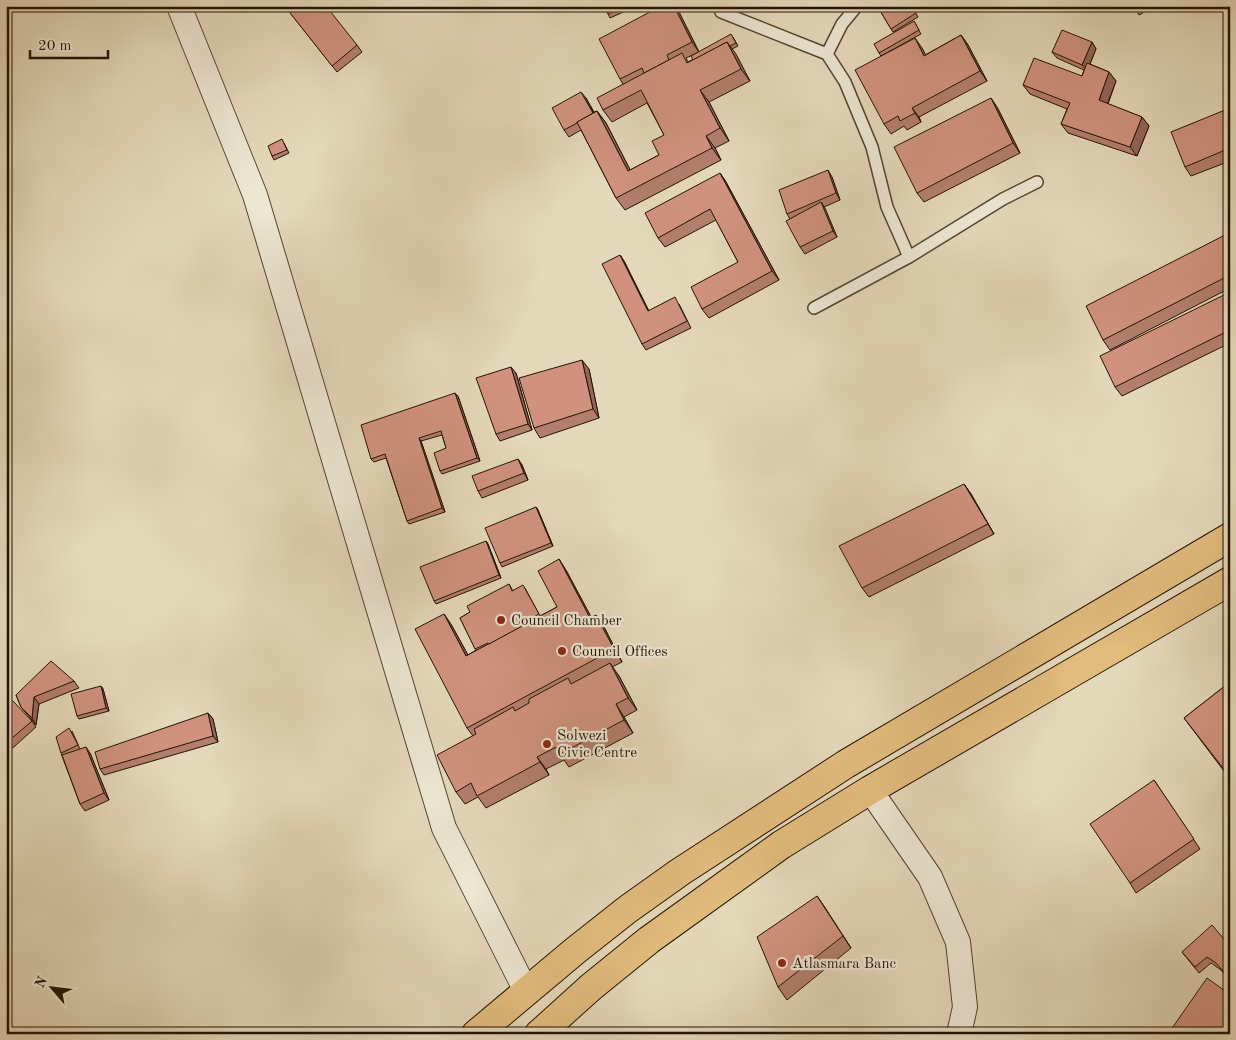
<svg xmlns="http://www.w3.org/2000/svg" width="1236" height="1040" font-family="'Old Standard TT',serif">
  <style>
    .lines { fill: none; stroke-linecap: round; stroke-linejoin: round }
    .service-casing { stroke: #544430; stroke-width: 14 }
    .minor-casing { stroke: #544430; stroke-width: 26 }
    .trunk-casing { stroke: #241202; stroke-width: 30 }
    .service { stroke: #ede6d2; stroke-width: 11 }
    .minor { stroke: #ede6d2; stroke-width: 24 }
    .trunk { stroke: #e2bc7d; stroke-width: 28 }
    .wall { fill: #b37e6d; stroke: #241202 }
    .shaded-wall { fill: #926659; stroke: #241202 }
    .building { fill: #d0927f; stroke: #241202 }
    .poi-dot { fill: #8f2418; stroke: #ede6d2; stroke-width: 2 }
    .labels { text-anchor: middle; stroke-width: 4.5; stroke-linejoin: round; paint-order: stroke }
    .poi-label { font-size: 15px; fill: #241202; stroke: #ede6d2; text-anchor: start }
  </style>
  <rect width="100%" height="100%" fill="#e4d8ba"/>
  <filter id="stains"><feTurbulence type="fractalNoise" baseFrequency=".004" numOctaves="4"/><feColorMatrix values="0 0 0 0 .2 0 0 0 0 .09 0 0 0 0 .02 0 0 0 .5 -.17"/></filter>
  <radialGradient id="worn" r=".72"><stop offset=".6" stop-color="#630" stop-opacity="0"/><stop offset="1" stop-color="#630" stop-opacity=".3"/></radialGradient>
  <g class="lines">
    <defs>
      <g id="service">
        <path d="M721,12l106,42 18,28 27,65 15,60 22,50"/>
        <path d="M827,54l15,-30 15,-18"/>
        <path d="M814,308l95,-51 94,-58 34,-17"/>
      </g>
      <g id="minor">
        <path d="M179,6l76,189 189,633 82,163"/>
        <path d="M870,790l60,87 28,65 7,65 -6,27"/>
      </g>
      <g id="trunk">
        <path d="M476,1034l100,-84 52,-41 52,-37 166,-108 384,-227"/>
        <path d="M539,1034l52,-47 58,-47 132,-95 89,-55 360,-209"/>
      </g>
    </defs>
    <use href="#service" class="service-casing"/>
    <use href="#minor" class="minor-casing"/>
    <use href="#trunk" class="trunk-casing"/>
    <use href="#service" class="service"/>
    <use href="#minor" class="minor"/>
    <use href="#trunk" class="trunk"/>
  </g>
  <g class="wall">
    <path d="M604,6h25l1,3 -20,9z"/>
    <path d="M912,6l6,11 -25,15 -14,-23z"/>
    <path d="M974,6h14l-10,6z"/>
    <path d="M1133,6h22l-16,9z"/>
    <path d="M287,9l70,36 5,7 -25,20z"/>
    <path d="M678,10l21,42 -13,6 2,4 45,-25 5,9 -6,3 18,32 -41,21 20,39 -14,7 6,12 -96,50 -9,-12 -35,-68 -12,7 -5,-7 22,-32 8,14 3,-1 9,12 24,47 29,-15 5,-20 -17,-32 -35,19 -9,-12 20,-26 -3,-5z"/>
    <path d="M914,21l7,13 -40,22 -2,-3z"/>
    <path d="M961,35l7,10 19,36 -68,36 2,5 -14,8 -3,-4 -13,8 -7,-10 38,-76 3,7z"/>
    <path d="M1092,42l4,7 -6,15 19,8 7,9 -8,23 34,13 7,9 -12,30 -69,-23 -7,-9 6,-15 -37,-15 -7,-9 59,-9 2,-6 -27,-12 -5,-6z"/>
    <path d="M997,107l23,46 -96,49 -7,-9z"/>
    <path d="M1230,108v53l-39,15 -6,-9z"/>
    <path d="M284,143l5,10 -15,7 -2,-4z"/>
    <path d="M720,173l6,9 53,98 -70,38 -7,-9 36,-47 -22,-42 -51,27 -7,-9z"/>
    <path d="M832,177l8,23 -16,7 13,30 -32,17 -5,-7 -10,-28 -3,-5z"/>
    <path d="M1227,234l3,4v50l-120,62 -7,-10z"/>
    <path d="M620,255l4,6 25,50 30,-7 12,24 -45,22 -4,-6z"/>
    <path d="M1230,292v51l-108,53 -7,-9z"/>
    <path d="M589,369l10,49 -59,20 -6,-10z"/>
    <path d="M516,373l16,57 -32,11 -4,-7z"/>
    <path d="M455,393l3,3 22,65 -38,13 -2,-3 6,-23 -4,-13 -21,6 24,71 -36,12 -2,-3 -21,-63 -12,4 -3,-3z"/>
    <path d="M518,459l4,6 6,15 -46,18 -4,-7z"/>
    <path d="M964,484l7,10 23,40 -125,63 -7,-9z"/>
    <path d="M536,507l2,3 15,36 -51,21 -2,-4z"/>
    <path d="M486,541l2,3 13,34 -65,26 -2,-3z"/>
    <path d="M559,559l8,13 24,45 13,10 18,35 -10,5 7,9 18,34 -13,7 9,16 -64,34 -5,-7 -18,9 3,6 -63,33 -8,-11 -13,7 -9,-12 17,-56 -6,-8 -23,-114 8,12 16,29 8,-5 -16,-32 10,-6 39,-28 4,7 12,-3 15,28 17,-9z"/>
    <path d="M74,681l5,7 -40,16 -3,21 -15,-18 -5,-12z"/>
    <path d="M1230,682v97l-46,-61z"/>
    <path d="M101,686l2,3 6,22 -30,8 -2,-3z"/>
    <path d="M6,705l26,16 4,6 -30,27z"/>
    <path d="M208,713l5,6 5,23 -114,33 -4,-6z"/>
    <path d="M72,731l8,18 10,4 19,47 -24,11 -5,-7 -18,-48 -1,-3z"/>
    <path d="M1154,780l46,69 -64,44 -6,-10z"/>
    <path d="M817,896l34,52 -64,52 -9,-13z"/>
    <path d="M1230,946v34l-9,-10 -10,-7 -12,10 -17,-21z"/>
    <path d="M1230,997v37h-62z"/>
  </g>
  <g class="shaded-wall">
    <path d="M674,6h1l3,4 21,42 -7,-10z"/>
    <path d="M961,35l7,10 19,36 -7,-10z"/>
    <path d="M915,38l7,10 9,17 -7,-9z"/>
    <path d="M727,42l9,12 14,27 -9,-12z"/>
    <path d="M1092,42l4,7 -9,22 -5,-6z"/>
    <path d="M1109,72l7,9 -11,29 -6,-10z"/>
    <path d="M700,90l9,12 20,39 -9,-13z"/>
    <path d="M581,92l5,6 12,22 -4,-6z"/>
    <path d="M991,98l6,9 23,46 -7,-10z"/>
    <path d="M912,108l7,9 2,5 -6,-9z"/>
    <path d="M597,111l9,12 31,60 -9,-12z"/>
    <path d="M1142,117l7,9 -12,30 -7,-9z"/>
    <path d="M706,136l9,12 6,12 -9,-12z"/>
    <path d="M828,170l4,7 8,23 -4,-7z"/>
    <path d="M720,173l6,9 53,98 -7,-9z"/>
    <path d="M821,202l4,6 12,29 -4,-6z"/>
    <path d="M620,255l4,6 28,57 -4,-7z"/>
    <path d="M582,360l7,9 10,49 -6,-9z"/>
    <path d="M511,367l5,6 16,57 -4,-6z"/>
    <path d="M455,393l3,3 22,65 -3,-3z"/>
    <path d="M419,438l2,3 24,71 -3,-4z"/>
    <path d="M518,459l4,6 6,15 -4,-7z"/>
    <path d="M964,484l7,10 23,40z"/>
    <path d="M536,507l2,3 15,36 -2,-3z"/>
    <path d="M486,541l2,3 13,34 -2,-3z"/>
    <path d="M559,559l8,13 31,58 -8,-12z"/>
    <path d="M444,614l8,12 23,42 -9,-12z"/>
    <path d="M596,615l8,12 18,35 -8,-13z"/>
    <path d="M610,663l9,13 18,34 -9,-12z"/>
    <path d="M101,686l2,3 6,22 -3,-3z"/>
    <path d="M34,697l5,7 -3,21 -4,-7z"/>
    <path d="M616,704l8,13 9,16 -9,-13z"/>
    <path d="M208,713l5,6 5,23 -5,-6z"/>
    <path d="M86,747l4,6 19,47 -5,-7z"/>
    <path d="M537,757l9,12 3,6 -9,-13z"/>
    <path d="M817,896l9,13 25,39 -8,-12z"/>
  </g>
  <g class="building">
    <path d="M291,6h35l31,39 -25,21 -45,-57z"/>
    <path d="M604,6h22l-18,8z"/>
    <path d="M661,6h13l18,36 -25,13 2,5 -25,13 -2,-5 -22,11 -21,-40z"/>
    <path d="M884,6h27l5,7 -25,16 -12,-20z"/>
    <path d="M914,21l5,9 -40,23 -5,-9z"/>
    <path d="M1062,30l30,12 -10,23 -30,-13z"/>
    <path d="M731,34l5,9 -6,3 -3,-4 -34,18 -2,-4z"/>
    <path d="M961,35l19,36 -68,37 3,5 -15,8 -2,-5 -14,8 -29,-54 60,-32 9,18z"/>
    <path d="M727,42l14,27 -41,21 20,38 -14,8 6,12 -96,50 -39,-76 20,-11 31,60 31,-16 -7,-14 12,-6 -23,-45 -38,20 -6,-12 85,-45 5,10z"/>
    <path d="M1034,58l48,18 5,-13 22,9 -10,28 43,17 -12,30 -69,-23 9,-21 -47,-18z"/>
    <path d="M581,92l12,21 -16,9v1l-13,7 -12,-22z"/>
    <path d="M991,98l22,45 -96,50 -23,-46z"/>
    <path d="M1230,108v40l-45,19 -14,-35z"/>
    <path d="M282,139l5,11 -15,6 -4,-10z"/>
    <path d="M828,170l8,23 -49,21 -8,-24z"/>
    <path d="M720,173l52,98 -70,38 -11,-22 47,-25 -28,-53 -52,29 -13,-25z"/>
    <path d="M821,202l12,29 -33,16 -14,-26z"/>
    <path d="M1227,234l3,5v36l-127,65 -17,-34z"/>
    <path d="M620,255l28,56 27,-14 12,24 -45,23 -40,-80z"/>
    <path d="M1230,292v38l-115,57 -15,-31z"/>
    <path d="M582,360l11,49 -59,19 -15,-50z"/>
    <path d="M511,367l17,57 -32,10 -20,-56z"/>
    <path d="M455,393l22,65 -37,13 -6,-18 12,-5 -5,-17 -22,7 23,70 -35,13 -22,-67 -14,5 -10,-34z"/>
    <path d="M518,459l6,14 -46,18 -6,-15z"/>
    <path d="M964,484l24,40 -126,64 -23,-42z"/>
    <path d="M536,507l15,36 -51,20 -15,-35z"/>
    <path d="M486,541l13,34 -65,26 -14,-34z"/>
    <path d="M559,559l31,59 6,-3 18,34 -147,79 -52,-99 29,-15 22,42 91,-49 -19,-36z"/>
    <path d="M509,584l3,7 11,-6 16,29 -16,9 1,2 -35,19 -1,-1 -13,6 -15,-31 10,-6 -3,-6z"/>
    <path d="M51,661l23,20 -40,16 -2,21 -11,-11 -5,-12z"/>
    <path d="M610,663l18,35 -12,6 8,16 -64,34 -4,-7 -19,10 3,5 -63,34 -6,-13 -15,9 -19,-37 39,-21 -2,-5 39,-22 2,4 14,-8v-4l39,-21 3,6z"/>
    <path d="M1230,682v95l-46,-59z"/>
    <path d="M101,686l5,22 -29,8 -6,-22z"/>
    <path d="M12,700l20,21 -26,22v-38z"/>
    <path d="M208,713l5,23 -113,33 -5,-17z"/>
    <path d="M69,728l9,17 -17,8 -5,-16z"/>
    <path d="M86,747l18,46 -24,11 -18,-49z"/>
    <path d="M1154,780l40,59 -64,44 -40,-59z"/>
    <path d="M817,896l26,40 -65,51 -21,-50z"/>
    <path d="M1212,925l18,21v33l-14,-16 -9,-6 -12,10 -13,-15z"/>
    <path d="M1207,978l18,13 5,6v32l-6,5h-56z"/>
  </g>
  <g class="poi-dot">
    <circle cx="501" cy="620" r="5"/>
    <circle cx="562" cy="651" r="5"/>
    <circle cx="547" cy="744" r="5"/>
    <circle cx="782" cy="963" r="5"/>
  </g>
  <g class="labels">
    <g class="poi-label">
      <text x="511" y="625">Council Chamber</text>
      <text x="572" y="656">Council Offices</text>
      <text x="557" y="740">Solwezi<tspan x="557" dy="17">Civic Centre</tspan></text>
      <text x="792" y="968">Atlasmara Banc</text>
    </g>
  </g>
  <rect width="1236" height="1040" fill="none" stroke="#e4d8ba" stroke-width="25"/>
  <rect x="8" y="8" width="1221" height="1025" fill="none" stroke="#241202" stroke-width="2.5"/>
  <rect x="12" y="12" width="1211" height="1015" fill="none" stroke="#241202"/>
  <g transform="translate(52 988) rotate(298)" stroke="#ede6d2" stroke-width="4" paint-order="stroke">
  <path d="M0-4L9 19L0 12L-9 19Z" fill="#241202"/>
  <text y="-8" font-size="14" font-weight="bold" text-anchor="middle" fill="#241202">N</text>
  </g>
  <path d="M30 50v8h78v-8" fill="none" stroke="#241202" stroke-width="2.5"/>
  <text x="38" y="50" font-size="15" fill="#241202" stroke="#ede6d2" stroke-width="4" paint-order="stroke">20 m</text>
  <rect width="100%" height="100%" filter="url(#stains)"/>
  <rect width="100%" height="100%" fill="url(#worn)"/>
</svg>
